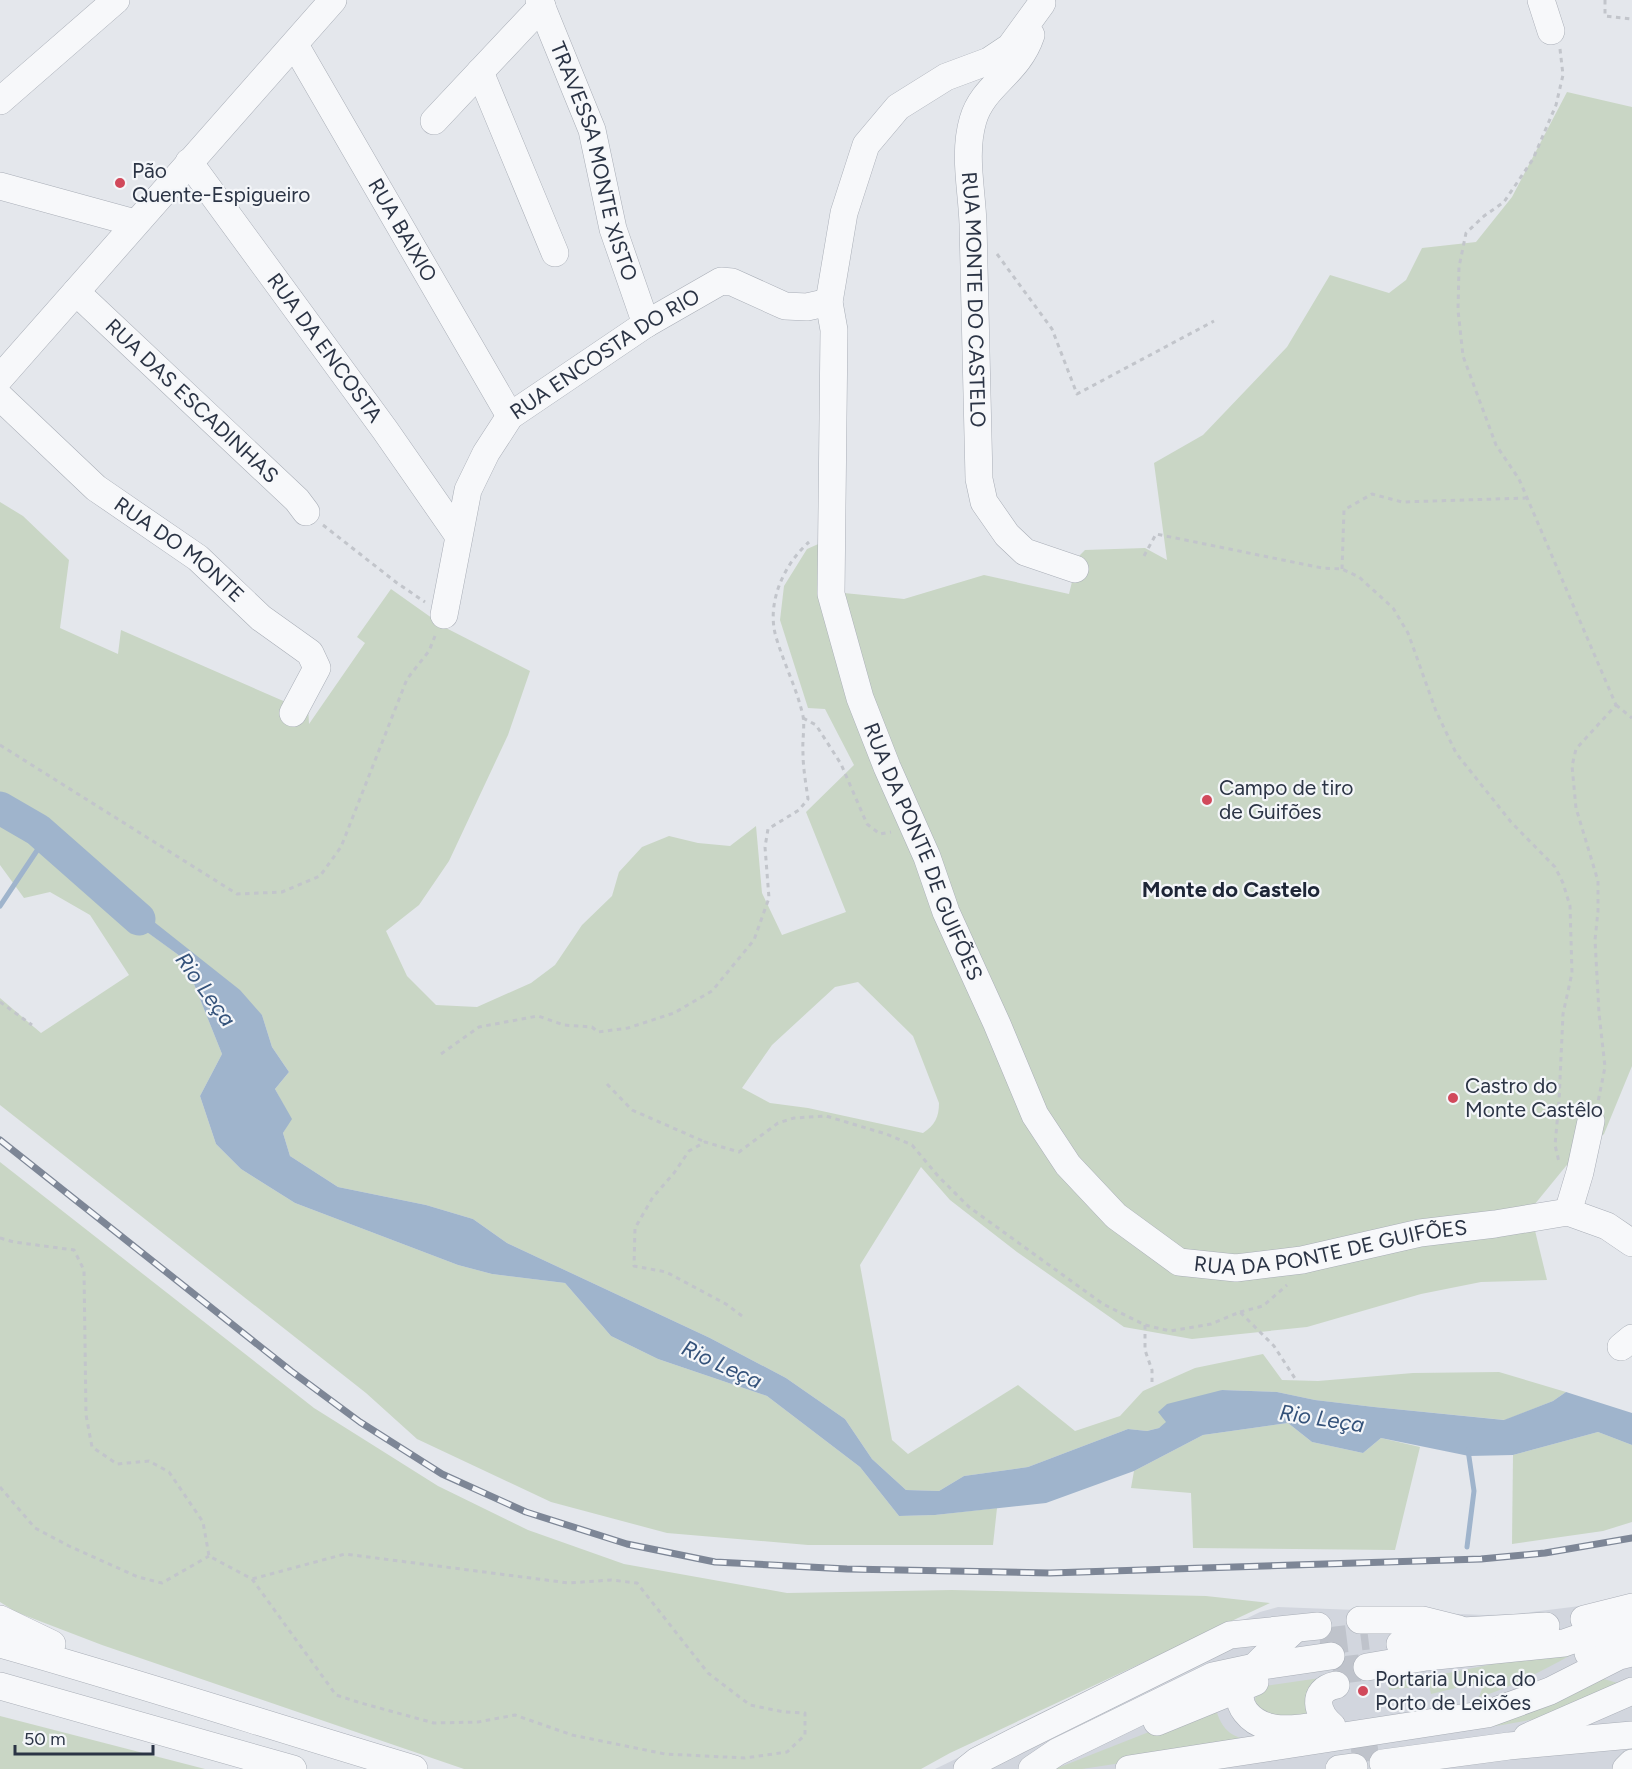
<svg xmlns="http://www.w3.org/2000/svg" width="1632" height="1769" font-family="Figtree,sans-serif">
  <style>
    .built { fill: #d2d6de }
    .green { fill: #c9d6c5; fill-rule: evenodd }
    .water { fill: #9fb4cc }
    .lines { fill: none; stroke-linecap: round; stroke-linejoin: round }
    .stream { stroke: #9fb4cc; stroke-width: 5 }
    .river { stroke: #9fb4cc; stroke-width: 33 }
    .minor-tunnel { stroke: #bfc3cb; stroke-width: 27; stroke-dasharray: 27 14; stroke-linecap: butt }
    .minor-casing { stroke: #a9aeb7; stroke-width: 28 }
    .path { stroke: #c2c5cb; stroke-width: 3; stroke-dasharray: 4.5 4.5; stroke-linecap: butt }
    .minor { stroke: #f7f8fa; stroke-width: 27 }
    .rail-casing { stroke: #7d8696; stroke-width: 7 }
    .rail { stroke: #f4f6f9; stroke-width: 4.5; stroke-dasharray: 14; stroke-linecap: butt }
    .poi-dot { fill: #d1495b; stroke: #f4f6f9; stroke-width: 2 }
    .labels { text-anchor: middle; stroke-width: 4.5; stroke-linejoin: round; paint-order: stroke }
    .street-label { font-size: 21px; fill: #2b3445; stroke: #f4f6f9 }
    .poi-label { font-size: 21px; fill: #2b3445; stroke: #f4f6f9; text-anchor: start }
    .neighbourhood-label { font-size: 22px; font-weight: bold; fill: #1d2536; stroke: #f4f6f9 }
    .water-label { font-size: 22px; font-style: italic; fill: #34527a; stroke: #f4f6f9 }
  </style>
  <rect width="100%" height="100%" fill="#e4e7ec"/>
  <path class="built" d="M1632,1594v175h-697l325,-157 18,-5 207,8 32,-1 79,-10z"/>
  <g class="green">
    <path d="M1567,92l65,15v959l-28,68 -38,32 -36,44 17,70 -66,2 -60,12 -114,33 -115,12 -68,-12 -107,-75 -67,-52 -29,-33 -61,98 32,175 16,14 110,-69 57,46 45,-15 23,-25 52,-23 68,-14 19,26 36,1 95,-8 86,-1 67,20 -13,9 -48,19 -131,-13 -59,-7 -38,-8 -55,-2 -63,38 -12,3 -19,-2 -100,38 -64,9 -25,15 -33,-1 -34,-31 -27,-40 -59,-41 -76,-40 -203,-95 -34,-24 -47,-14 -88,-18 -48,-31 -7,-23 8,-14 -16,-30 14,-17 -17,-25 -10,-32 -165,-120 87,64 38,95 -22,42 16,48 25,25 54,34 163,62 34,9 73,9 46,53 47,23 109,37 93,71 39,49 36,-1 62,-7 -4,37h-185l-141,-12 -116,-31 -134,-63 -51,-46 -366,-288v-107l41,35 88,-58 -39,-60 -40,-23 -26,6 -24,-33v-363l23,14 46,44 -9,68 58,26 3,-24 167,73 20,3 1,18 56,-81 -8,-6 34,-48 55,39 84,43 -22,64 -59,126 -30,44 -33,26 21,45 29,29 41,2 54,-24 24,-18 27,-40 30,-29 7,-24 23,-25 27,-11 29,7 32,3 26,-20 6,67 20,42 64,-23 -40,-100 48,-47 -29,-56 -17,-1 -28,-88 4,-34 23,-37 25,-11 12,55 60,6 80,-24 85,19 9,-37 7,-7 60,-2 22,12 -13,-97 49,-28 84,-88 43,-72 59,18 17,-13 16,-32 54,-6 36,-45zM858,982l55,54 26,67c0,14 -4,22 -16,30l-115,-25 -38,-5 -28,-15 30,-43 63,-58z"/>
    <path d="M0,1162l314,246 124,78 90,44 96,34 163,29 165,-3 254,6 64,7 -320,150 -29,16h-457l-362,-124 -86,-33 -16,-10z"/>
    <path d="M1288,1423l24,19 51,11 18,-15 39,9 -25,103 -202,-2 -2,-55 -60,-5 3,-17 69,-36z"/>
    <path d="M1598,1432l34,13v77l-29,9 -91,13 1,-89z"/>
    <path d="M1593,1643c-37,20 -74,42 -114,54l6,-16 -54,13 -2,-9 -40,5 -1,-7c69,-9 136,-27 205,-40z"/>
    <path d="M1334,1676l-22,39 -37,2 -18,-10 -2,-7 1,-5 9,-9z"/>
    <path d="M1600,1678l18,5 -72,34 -44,8 -123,17z"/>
    <path d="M1215,1706c7,27 18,32 44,36l-177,27h-27z"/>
    <path d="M0,1716l205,53h-205z"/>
  </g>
  <path class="water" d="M110,887l130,103 22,25 10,32 17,25 -14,17 17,30 -9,14 7,23 48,31 88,18 47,14 34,24 203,95 76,40 59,41 27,40 34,31 33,1 25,-15 64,-9 100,-38 19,2 12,-3 7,-6 -8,-10 9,-8 55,-14 55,2 38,8 59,7 130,13 49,-19 13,-9 66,21v32l-34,-13 -85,23 -44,1 -88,-18 -18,15 -51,-11 -24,-19 -85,12 -69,36 -88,32 -111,12 -36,1 -39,-49 -93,-71 -109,-37 -47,-23 -46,-53 -73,-9 -34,-9 -163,-62 -54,-34 -25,-25 -16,-48 22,-42 -38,-95 -88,-64z"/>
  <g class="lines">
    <g class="stream">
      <path d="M0,906l46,-69"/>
      <path d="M1467,1547l7,-56 -6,-41"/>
    </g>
    <path class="river" d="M0,808l38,22 101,89"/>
    <g class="minor-tunnel">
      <path d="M1320,1642l48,-6"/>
      <path d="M1333,1671l34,-4"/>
      <path d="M1351,1750l29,-4"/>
    </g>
    <defs>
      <g id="minor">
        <path id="s1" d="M539,0l53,130 21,99 33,95"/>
        <path d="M1541,0l10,31"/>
        <path id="s2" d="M1042,3l-32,44 -21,14 -43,16 -48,30 -32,38 -22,68 -15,89 5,28 -3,264 29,104 27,69 40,90 19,55 51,112 38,91 33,50 48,51 63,46 57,6 66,-8 118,-27 75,-9 73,-12 39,14 25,17"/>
        <path id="s3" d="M1031,35c-13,39 -48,50 -58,85 -10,34 -1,70 0,104 2,85 4,170 6,255l5,23 23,33 18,17 50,17"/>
        <path id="s4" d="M295,45l215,371"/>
        <path d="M480,72l75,181"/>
        <path d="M0,101l116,-101"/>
        <path d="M434,121l108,-115"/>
        <path id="s5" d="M189,162l196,268 73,105"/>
        <path d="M0,186l135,37"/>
        <path id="s6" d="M76,292l221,208 9,12"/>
        <path d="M0,378l333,-378"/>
        <path id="s7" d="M0,397l96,91 102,70 63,60 49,35 7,15 -24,45"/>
        <path id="s8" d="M444,615l24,-125 18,-37 24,-37 136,-92 75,-43 11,1 53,24 22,1 22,-5"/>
        <path d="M1568,1212l12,-40 11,-51"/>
        <path d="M1621,1347l11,-9"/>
        <path d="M0,1619l52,25"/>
        <path d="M1584,1619l48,-12"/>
        <path d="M1360,1620h63l36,9"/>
        <path d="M1295,1629c-17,17 -43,35 -53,57 -8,20 9,36 27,41 13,4 28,1 41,0"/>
        <path d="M0,1644c139,39 276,84 414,125"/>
        <path d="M1400,1644l63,-13 83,-5"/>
        <path d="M1588,1653l44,-23"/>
        <path d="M1367,1667l59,-10 138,-14 46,-16"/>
        <path d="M0,1686l293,83"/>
        <path d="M1157,1722l98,-40"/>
        <path d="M1332,1726c-15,-13 -22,-35 4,-41"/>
        <path d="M1527,1737l105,-46"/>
        <path d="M1383,1763l126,-17 123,-11"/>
        <path d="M967,1769l10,-8 41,-21 212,-105 88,-9"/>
        <path d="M1032,1769l25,-17 156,-76 42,-9 76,-11"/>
        <path d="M1129,1769l358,-55 63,-23 69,-35 13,-3"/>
        <path d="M1339,1769l15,-2"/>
        <path d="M1626,1769l6,-6"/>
      </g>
    </defs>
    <use href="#minor" class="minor-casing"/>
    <g class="path">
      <path d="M1605,0v16l27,3"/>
      <path d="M1560,49l3,26 -7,30 -23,54 -29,43 -20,14 -18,17 -7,34 -1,43 5,46 33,89 23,34 97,226 -40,44 -4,17 4,42 22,73v30l-3,29 4,73 6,54 -7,35"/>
      <path d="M997,254l55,75 25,65 137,-73"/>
      <path d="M323,525l74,58 28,19"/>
      <path d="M1144,556l12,-22 166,34 20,1 17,8 34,31 15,25 28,78 20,42 55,69 44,45 8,16 7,23 2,67 -9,41 -4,87 -4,44 4,17"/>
      <path d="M1342,569l2,-59 28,-16 30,8 125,-4"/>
      <path d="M1616,705l16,13"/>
      <path d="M803,718l13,7 25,39 26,60 13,10 11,-2"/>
      <path d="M0,745l237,149 45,-2 38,-16 21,-29 66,-168 22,-28 6,-15"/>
      <path d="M0,1002l32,23"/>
      <path d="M441,1054l38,-27 59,-11 26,9 28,2 6,5 30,-4 46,-15 38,-22 42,-51 15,-42 -4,-51 3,-18 31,-19 9,-11c-2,-15 -5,-31 -5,-46 -1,-12 2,-25 0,-37 -6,-27 -19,-52 -27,-79 -10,-34 8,-73 33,-95"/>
      <path d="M607,1084l25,26 73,32"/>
      <path d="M0,1238l14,4 60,8 10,20 2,145 6,32 25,17 32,-3 20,11 34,50 6,34 43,23 84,116 25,8 73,20 44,-1 37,-7 57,20 93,19 80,4 42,-6 18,-17v-22l-21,-1 -34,-7 -42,-32 -71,-90 -26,-3 -42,3 -224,-29 -93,25"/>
      <path d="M1240,1312l23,-6 24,-21"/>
      <path d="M742,1316l-16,-12 -60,-32 -32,-6 1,-38 18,-31 21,-24 15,-22 16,-9 34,10 39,-29 16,-5 32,-2 60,18 26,11 26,31 31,31 134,97 42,21 25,6 41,-7 29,-12 34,34 22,34"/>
      <path d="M1145,1325v25l7,20v12"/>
      <path d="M0,1487l35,41 34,18 69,31 24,6 47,-27"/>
    </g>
    <use href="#minor" class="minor"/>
    <defs>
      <path id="rail" d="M0,1140l291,231 69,51 82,52 84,38 101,32 88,18 132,7 203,4 431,-14 64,-6 87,-15"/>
    </defs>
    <use href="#rail" class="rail-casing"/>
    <use href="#rail" class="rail"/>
  </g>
  <g class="poi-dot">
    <circle cx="120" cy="183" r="6"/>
    <circle cx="1207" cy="800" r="6"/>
    <circle cx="1453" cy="1098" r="6"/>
    <circle cx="1363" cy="1691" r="6"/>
  </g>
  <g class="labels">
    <g class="street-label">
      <text dy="7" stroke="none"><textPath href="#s1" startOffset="171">TRAVESSA MONTE XISTO</textPath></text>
      <text dy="7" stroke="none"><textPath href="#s4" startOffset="214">RUA BAIXIO</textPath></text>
      <text dy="7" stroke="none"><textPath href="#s3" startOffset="284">RUA MONTE DO CASTELO</textPath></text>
      <text dy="7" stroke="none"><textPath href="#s5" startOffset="230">RUA DA ENCOSTA</textPath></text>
      <text dy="7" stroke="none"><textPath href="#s8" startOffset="326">RUA ENCOSTA DO RIO</textPath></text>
      <text dy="7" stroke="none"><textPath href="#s6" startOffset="159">RUA DAS ESCADINHAS</textPath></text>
      <text dy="7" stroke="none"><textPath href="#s7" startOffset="236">RUA DO MONTE</textPath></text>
      <text dy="7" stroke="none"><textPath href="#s2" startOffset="960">RUA DA PONTE DE GUIFÕES</textPath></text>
      <text dy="7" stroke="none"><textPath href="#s2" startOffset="1608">RUA DA PONTE DE GUIFÕES</textPath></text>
    </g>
    <g class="poi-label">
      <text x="132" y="178">Pão<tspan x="132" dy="24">Quente-Espigueiro</tspan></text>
      <text x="1219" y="795">Campo de tiro<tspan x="1219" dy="24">de Guifões</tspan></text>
      <text x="1465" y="1093">Castro do<tspan x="1465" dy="24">Monte Castêlo</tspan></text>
      <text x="1375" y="1686">Portaria Unica do<tspan x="1375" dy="24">Porto de Leixões</tspan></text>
    </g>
    <g class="neighbourhood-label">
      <text x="1231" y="897">Monte do Castelo</text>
    </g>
    <g class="water-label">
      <text transform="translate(206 989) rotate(54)" y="8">Rio Leça</text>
      <text transform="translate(722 1364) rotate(25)" y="8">Rio Leça</text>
      <text transform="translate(1322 1418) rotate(9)" y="8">Rio Leça</text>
    </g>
  </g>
  <path d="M15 1745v9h138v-9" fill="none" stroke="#2b3445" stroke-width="3"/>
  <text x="24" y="1745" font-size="18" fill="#2b3445" stroke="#f4f6f9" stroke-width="4.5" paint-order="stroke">50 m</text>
</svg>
